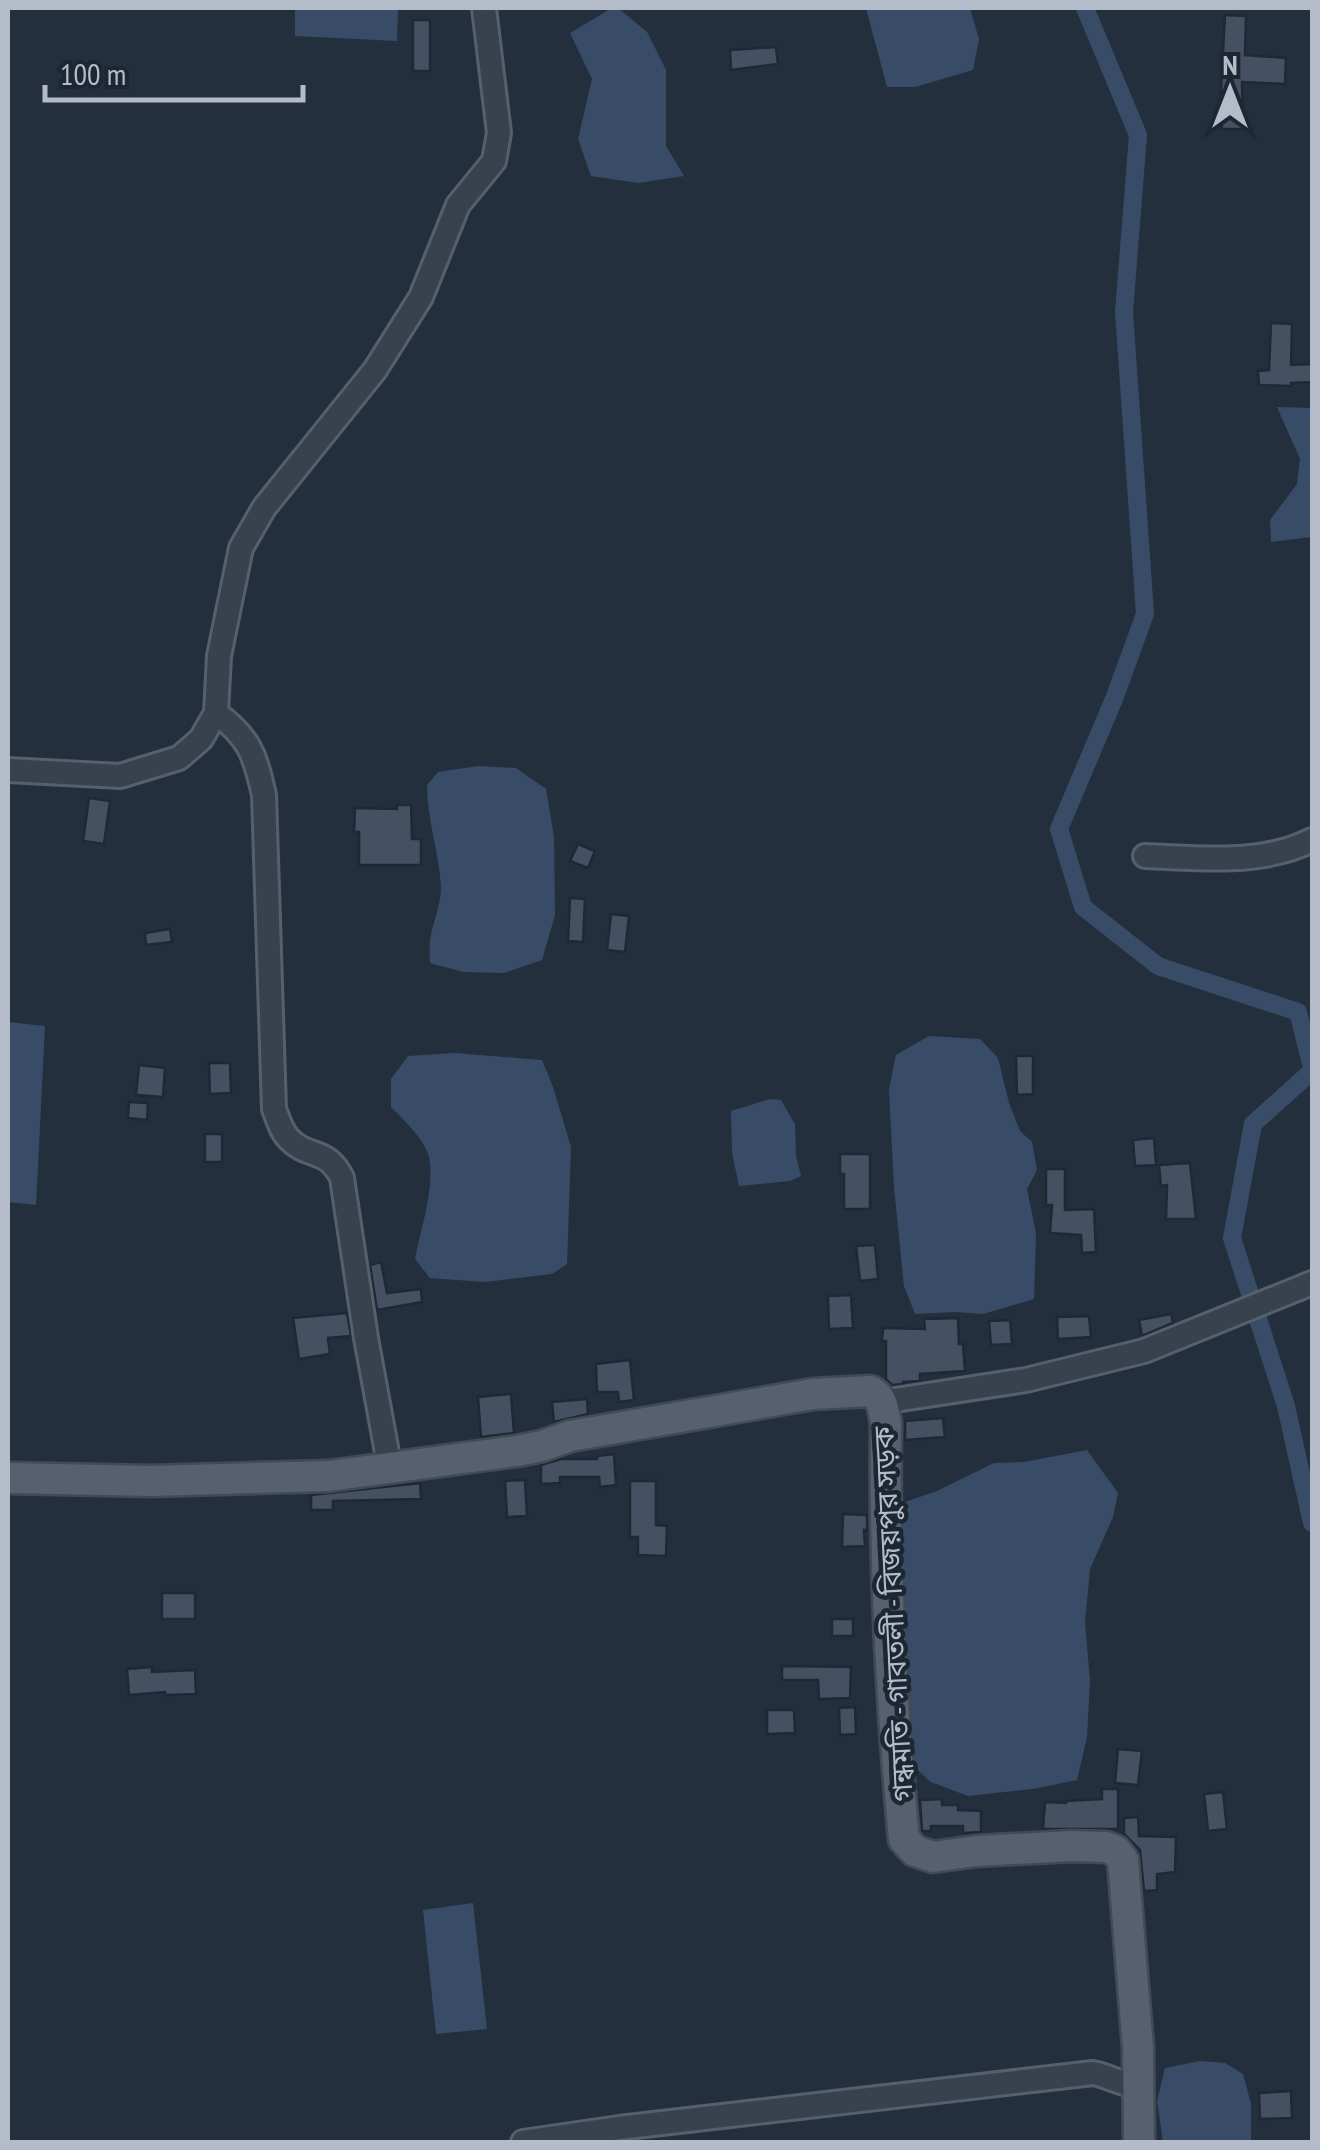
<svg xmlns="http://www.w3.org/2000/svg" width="1320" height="2150" font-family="'PT Sans Narrow','Noto Sans Bengali',sans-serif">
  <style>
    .water { fill: #394c67 }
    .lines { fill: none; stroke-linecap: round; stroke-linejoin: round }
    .canal { stroke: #394c67; stroke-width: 18 }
    .building { fill: #455162; stroke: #1f2835; stroke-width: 2.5 }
    .minor-casing { stroke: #565f6c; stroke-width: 28 }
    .major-casing { stroke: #414a57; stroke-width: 35 }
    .minor { stroke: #38414e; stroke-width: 22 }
    .major { stroke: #56606e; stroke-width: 30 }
    .labels { text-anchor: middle; stroke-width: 9; stroke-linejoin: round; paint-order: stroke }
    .street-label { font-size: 28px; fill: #b4bcc9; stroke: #1d2633 }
  </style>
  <rect width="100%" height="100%" fill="#242f3e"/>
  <g class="water">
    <path d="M295,8h103l-1,33 -102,-5z"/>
    <path d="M612,8h6l29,24 19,38v76l18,30 -46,7 -47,-7 -13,-37 14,-60 -22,-46z"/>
    <path d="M866,8h104l9,31 -6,31 -58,17h-28z"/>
    <path d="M1277,407l35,1v129l-41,5 -1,-22 27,-36 3,-25z"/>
    <path d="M478,766l38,2 30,21 8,48 1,78 -13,45 -38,13 -41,-1 -33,-9c0,-7 -1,-16 0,-23 3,-19 11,-34 11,-54 -2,-34 -14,-67 -14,-101l11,-13z"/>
    <path d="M8,1022l37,4 -9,179 -28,-3z"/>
    <path d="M929,1036l51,3 18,19 11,45 11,28 12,11 5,28 -10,19 9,44 -2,66 -51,15 -27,-2 -41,2 -11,-28 -10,-98 -5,-99 7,-34z"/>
    <path d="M454,1053l88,7 11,27 18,60 -4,117 -15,10 -67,8 -55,-4 -15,-19c6,-32 20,-70 14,-102 -3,-16 -27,-39 -38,-50v-28l17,-23z"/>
    <path d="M770,1099l11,1 14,24 1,31 5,21 -11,5 -51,5 -7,-33 -1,-42z"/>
    <path d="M1087,1450l31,43 -5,24 -23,52 -5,53 5,59 -3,56 -10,43 -44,9 -65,7 -37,-14 -19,-17 -14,-251 7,-12 32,-11 57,-28 30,-1z"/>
    <path d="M473,1903l14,126 -51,5 -13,-124z"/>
    <path d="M1200,2061l25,2 18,11 8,30v38h-88l-6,-41 8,-33z"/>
  </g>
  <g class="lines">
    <g class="canal">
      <path d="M1085,8l53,127 -14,177 21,302 -31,85 -55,130 24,78 75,59 140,46 14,55"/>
      <path d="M1312,1071l-59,53 -21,114 54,168 26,117"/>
    </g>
  </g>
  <g class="building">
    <path d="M1225,15l21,1 -1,39 41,3 -1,26 -43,-2 1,47h-21l-1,-41z"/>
    <rect x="413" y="20" width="17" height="51"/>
    <path d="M776,47l2,17 -47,6 -1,-20z"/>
    <path d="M1271,323l21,1 -1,41 21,-1v18l-21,1v3l-32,-1 -1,-14 11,-1z"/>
    <path d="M89,798l21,3 -6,43 -21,-3z"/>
    <path d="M397,805h14l1,34h9v26h-62v-33h-5l1,-24 42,1z"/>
    <path d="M578,844l17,7 -7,17 -18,-7z"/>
    <path d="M570,898l15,1 -2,43 -15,-1z"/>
    <path d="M611,914l18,2 -4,36 -18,-2z"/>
    <path d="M170,929l2,13 -26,3 -1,-12z"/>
    <path d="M1016,1056h17v38l-16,1z"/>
    <path d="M209,1063h21l1,30 -21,1z"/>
    <path d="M139,1065l26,3 -2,29 -27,-2z"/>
    <path d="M129,1102l19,1 -1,17 -19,-2z"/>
    <rect x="205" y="1134" width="17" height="28"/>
    <path d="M1154,1138l2,27 -21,1 -2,-26z"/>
    <path d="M840,1154h30v55h-26v-35h-4z"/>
    <path d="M1190,1163l6,56h-30l1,-34 -6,1 -2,-21z"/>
    <path d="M1046,1169h19v41l29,-1 2,43 -14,1 -1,-18 -31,-2 2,-28h-6z"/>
    <path d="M875,1245l3,34 -18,2 -4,-35z"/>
    <path d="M381,1262l6,31 34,-4 1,13 -45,8 -7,-45z"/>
    <path d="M851,1295l2,33 -24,1 -1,-33z"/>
    <path d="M347,1313l4,23 -23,2 2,16 -31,5 -6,-41z"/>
    <path d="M1171,1314l2,9 -31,13 -3,-16z"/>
    <path d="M1089,1316l2,21 -33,2 -1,-22z"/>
    <path d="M958,1318l1,26h4l2,27 -45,3v7l-17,1v2l-11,1 -6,-6v-38h-4l1,-13 42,1 -1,-10z"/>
    <path d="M1010,1320l2,24 -21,1 -2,-24z"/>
    <path d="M630,1360l4,40 -15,2 -1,-10h-21l-1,-28z"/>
    <path d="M511,1394l3,39 -33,4 -3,-40z"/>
    <path d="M587,1399l1,15 -34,8 -2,-20z"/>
    <path d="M943,1418l2,19 -40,3v-19z"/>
    <path d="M614,1454l2,31 -16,2 -1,-10h-39v6l-19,1v-19l20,-6h36v-3z"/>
    <path d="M525,1480l2,36 -20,1 -2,-36z"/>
    <path d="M630,1481h26v44l11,1 -1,30 -28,-1v-18h-8z"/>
    <path d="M420,1483l1,16 -88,2v9h-22v-15z"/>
    <path d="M843,1514l24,1v15h-3l1,16 -23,1z"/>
    <rect x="162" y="1593" width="33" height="26"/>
    <rect x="832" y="1619" width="21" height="17"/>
    <path d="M782,1666l69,1 -1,31 -31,1 -1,-19h-36z"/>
    <path d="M152,1667v5l43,-2 1,24 -30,1 -1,-3 -36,3 -2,-26z"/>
    <path d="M855,1707l1,27 -16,1 -1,-27z"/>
    <path d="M767,1710h27l1,23 -28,1z"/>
    <path d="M1118,1749l24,2 -4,34 -23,-2z"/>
    <path d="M1102,1789h16v40h-75l2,-27 21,1v-2l36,-2z"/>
    <path d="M1223,1792l4,37 -19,2 -4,-37z"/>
    <path d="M942,1799v6h16v5l23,1v21l-18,1v-7h-32v5h-9l-2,-31z"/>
    <path d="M1138,1817l1,19 37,1 -1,35 -18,2v16l-13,1 -4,-41 -16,-16v-16z"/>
    <path d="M1291,2091l1,27 -32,1 -1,-26z"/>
  </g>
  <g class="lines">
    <defs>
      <g id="minor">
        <path d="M8,770l112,6 59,-18 22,-19 15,-26"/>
        <path d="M1145,856c57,2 115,10 167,-16"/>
        <path d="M882,1402l144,-22 118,-29 168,-68"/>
        <path d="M390,1469l-24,-131 -24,-160c-15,-31 -34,-19 -53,-39 -8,-8 -11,-20 -15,-30l-10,-314c-9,-40 -14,-57 -48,-82l3,-57 22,-108 23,-40 111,-138 46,-73 37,-92 36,-44 5,-28 -15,-125"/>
        <path d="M523,2142l96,-14 474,-55c16,3 29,12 45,13"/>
      </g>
      <path id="major" d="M8,1478l143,3 178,-5 188,-25 25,-5 28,-10 243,-42 57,-3c13,6 13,18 16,32 -2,139 5,278 18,416l11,12 18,6 43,-6 96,-5 34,1 10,4 7,9 15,188 1,94"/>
    </defs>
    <use href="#minor" class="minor-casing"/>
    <use href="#major" class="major-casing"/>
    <use href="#minor" class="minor"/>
    <use href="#major" class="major"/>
  </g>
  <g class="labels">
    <g class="street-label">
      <text transform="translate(893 1614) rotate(-93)" y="10">গন্ধমতি - গাবতলী - বিজয়পুর সড়ক</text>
    </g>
  </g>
  <rect width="1320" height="2150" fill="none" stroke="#b4bcc9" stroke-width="20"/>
  <g transform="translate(1230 90)" stroke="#1d2633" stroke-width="8" paint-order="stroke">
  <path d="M0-8L18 38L0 25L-18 38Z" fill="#b4bcc9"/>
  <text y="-15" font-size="28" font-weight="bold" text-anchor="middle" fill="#b4bcc9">N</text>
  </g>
  <path d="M45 85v15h258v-15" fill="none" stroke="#b4bcc9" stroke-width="5"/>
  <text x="60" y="85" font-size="30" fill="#b4bcc9" stroke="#1d2633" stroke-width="8" paint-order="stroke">100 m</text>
</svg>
